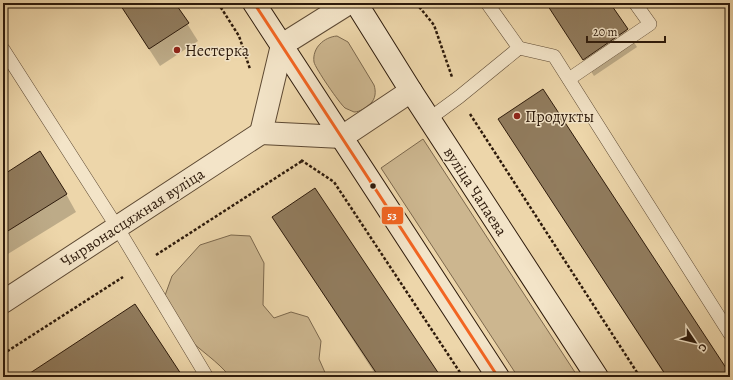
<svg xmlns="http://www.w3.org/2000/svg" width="733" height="380" font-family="Alegreya,serif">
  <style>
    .green { fill: #ccb68f; stroke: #7c684d }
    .shadow { fill: #0003 }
    .building { fill: #917c5e; stroke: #2d1a0b }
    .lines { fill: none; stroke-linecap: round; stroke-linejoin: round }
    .service-casing { stroke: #5d4933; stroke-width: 14 }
    .minor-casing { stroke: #5d4933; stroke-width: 24 }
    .secondary-casing { stroke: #2d1a0b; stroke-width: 24 }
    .path { stroke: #2d1a0b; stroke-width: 2.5; stroke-dasharray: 3 2; stroke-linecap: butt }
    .service { stroke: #f3e4c8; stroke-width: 13 }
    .minor { stroke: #f3e4c8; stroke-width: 22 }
    .secondary { stroke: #f3e4c8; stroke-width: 22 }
    .bus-1-casing { stroke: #f3e4c8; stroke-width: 6 }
    .bus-1 { stroke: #f26522; stroke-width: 3 }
    .poi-dot { fill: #8f2418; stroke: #f3e4c8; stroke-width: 1.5 }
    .bus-dot { fill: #2d1a0b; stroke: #f3e4c8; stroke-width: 1.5 }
    .labels { text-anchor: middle; stroke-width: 3; stroke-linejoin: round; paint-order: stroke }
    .poi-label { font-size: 16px; fill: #2d1a0b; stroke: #f3e4c8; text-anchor: start }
    .street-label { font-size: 16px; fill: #2d1a0b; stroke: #f3e4c8 }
    .line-badge { stroke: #f3e4c8; stroke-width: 1.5 }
    .badge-label { font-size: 11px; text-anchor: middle; font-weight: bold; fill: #fff }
  </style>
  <rect width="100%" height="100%" fill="#edd6aa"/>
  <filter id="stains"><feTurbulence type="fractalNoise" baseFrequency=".005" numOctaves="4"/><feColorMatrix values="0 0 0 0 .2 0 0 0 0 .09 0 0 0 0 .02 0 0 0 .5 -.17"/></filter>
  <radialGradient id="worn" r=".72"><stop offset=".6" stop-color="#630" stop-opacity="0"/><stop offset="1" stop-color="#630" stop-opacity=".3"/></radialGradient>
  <g class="green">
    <path d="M337,36l11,6 26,43c2,6 2,14 -4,19 -5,4 -10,8 -16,8 -2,-1 -7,-3 -9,-4 -5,-4 -30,-40 -31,-46 -2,-14 10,-25 23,-26z"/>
    <path d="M423,139l155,238h-60l-137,-209z"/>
    <path d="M231,235l19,1 14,27 -1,42 11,13 17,-6 17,5 13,24 -2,18 8,18h-97c-12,-16 -30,-26 -44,-41 -8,-10 -15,-24 -23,-35l9,-25 28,-31z"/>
  </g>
  <g class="shadow">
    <path d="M119,3h55l24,38 -38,25z"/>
    <path d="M546,3h63l28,44 -43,29z"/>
    <path d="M499,119l231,258h-64z"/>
    <path d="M3,176l63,18 10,18 -73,45z"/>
    <path d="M273,217l166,160h-62z"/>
  </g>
  <g class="building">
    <path d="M119,3h56l14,20 -40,26z"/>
    <path d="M546,3h64l18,26 -45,31z"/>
    <path d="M543,89l187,285v3h-63l-169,-258z"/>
    <path d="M40,151l27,43 -64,40v-59z"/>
    <path d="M315,188l126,189h-62l-107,-160z"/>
    <path d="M135,304l48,73h-159z"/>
  </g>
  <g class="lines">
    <defs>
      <g id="service">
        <path d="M519,48l35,8 176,278"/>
        <path d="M3,49l114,178 90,150"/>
        <path d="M569,79l81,-55 -15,-21"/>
        <path d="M429,119l30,-22 60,-49 -32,-45"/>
      </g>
      <g id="minor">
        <path d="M261,133l21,-88 67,-42"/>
        <path d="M261,133l81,4 69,-46"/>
        <path d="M3,302l258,-169"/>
      </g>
      <g id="secondary">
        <path d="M254,3l244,374"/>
        <path d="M356,3l55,88 186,286"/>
      </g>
    </defs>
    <use href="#service" class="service-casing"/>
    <use href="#minor" class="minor-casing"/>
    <use href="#secondary" class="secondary-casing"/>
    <g class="path">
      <path d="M218,3l21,33 11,33"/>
      <path d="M416,3l18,22 18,52"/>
      <path d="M470,114l170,263"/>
      <path d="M301,160l33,22 129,195"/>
      <path d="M156,255l146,-94"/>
      <path d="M3,354l120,-77"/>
    </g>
    <use href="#service" class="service"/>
    <use href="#minor" class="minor"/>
    <use href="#secondary" class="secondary"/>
    <defs>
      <path id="bus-1" d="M254,3l244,374"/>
    </defs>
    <use href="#bus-1" class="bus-1-casing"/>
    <use href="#bus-1" class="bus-1"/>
  </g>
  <g class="poi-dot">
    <circle cx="177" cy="50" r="4"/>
    <circle cx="517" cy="116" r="4"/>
  </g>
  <circle class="bus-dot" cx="373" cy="186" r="3.5"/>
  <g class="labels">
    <g class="poi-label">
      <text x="185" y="56">Нестерка</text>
      <text x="525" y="122">Продукты</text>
    </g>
    <g class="street-label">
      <text transform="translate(476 191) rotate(57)" y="6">вуліца Чапаева</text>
      <text transform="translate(132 217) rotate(-33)" y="6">Чырвонасцяжная вуліца</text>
    </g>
  </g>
  <rect class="line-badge" x="381" y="206" width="23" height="19" rx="4" fill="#f26522"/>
  <g class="badge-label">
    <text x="392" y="219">53</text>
  </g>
  <rect width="733" height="380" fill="none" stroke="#edd6aa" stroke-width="16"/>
  <rect x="4" y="4" width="725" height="372" fill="none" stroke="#2d1a0b" stroke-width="2"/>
  <rect x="8" y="8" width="717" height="364" fill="none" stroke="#2d1a0b"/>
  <g transform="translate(695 342) rotate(125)" stroke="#f3e4c8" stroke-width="3" paint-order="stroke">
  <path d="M0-3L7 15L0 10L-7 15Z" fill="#2d1a0b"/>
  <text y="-6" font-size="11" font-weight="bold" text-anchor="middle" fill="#2d1a0b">С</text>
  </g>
  <path d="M587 36v6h78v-6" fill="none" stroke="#2d1a0b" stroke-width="2"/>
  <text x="593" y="36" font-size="12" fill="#2d1a0b" stroke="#f3e4c8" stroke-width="3" paint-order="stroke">20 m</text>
  <rect width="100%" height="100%" filter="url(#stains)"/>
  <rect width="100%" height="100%" fill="url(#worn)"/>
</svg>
